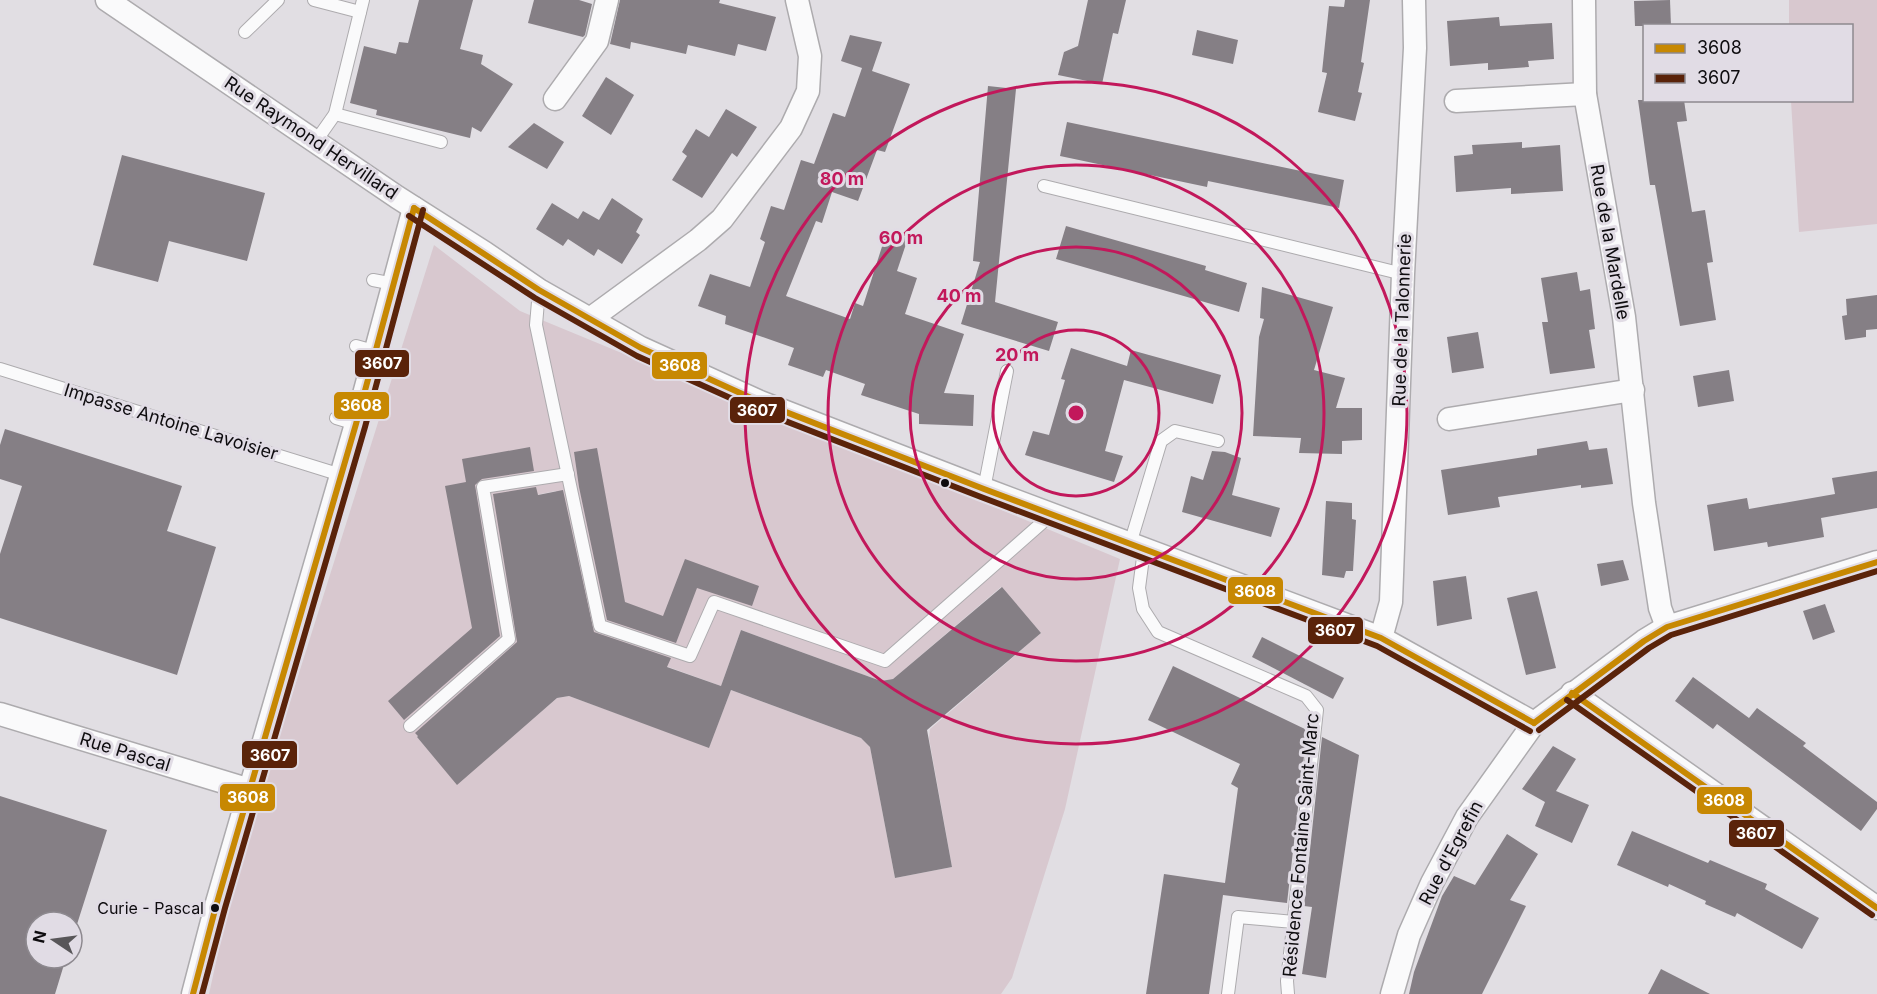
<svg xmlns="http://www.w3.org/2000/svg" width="1877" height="994" font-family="Inter,sans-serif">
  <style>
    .green { fill: #d8c8cf; fill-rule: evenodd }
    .building { fill: #857f85 }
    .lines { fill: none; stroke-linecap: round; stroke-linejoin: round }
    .lane-casing { stroke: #adabae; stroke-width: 14 }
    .street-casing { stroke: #adabae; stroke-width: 25 }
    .lane { stroke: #fafafb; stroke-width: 12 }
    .street { stroke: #fafafb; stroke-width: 22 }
    .bus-1-casing { stroke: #e1dce5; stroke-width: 10 }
    .bus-2-casing { stroke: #e1dce5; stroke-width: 10 }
    .bus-1 { stroke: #c78802; stroke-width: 6 }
    .bus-2 { stroke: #5a230a; stroke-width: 6 }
    .ring { fill: none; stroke: #c2185b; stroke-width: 3 }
    .bus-dot { fill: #0e0c0f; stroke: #e1dce5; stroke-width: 2 }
    .labels { text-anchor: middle; stroke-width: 6; stroke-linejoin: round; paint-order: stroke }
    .bus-label { font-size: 16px; fill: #0e0c0f; stroke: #e1dce5; text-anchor: end }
    .street-label { font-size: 18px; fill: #0e0c0f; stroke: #e1dce5 }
    .centre { fill: #c2185b; stroke: #e1dce5; stroke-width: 3 }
    .ring-label { font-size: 18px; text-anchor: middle; font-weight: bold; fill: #c2185b; stroke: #e1dce5; stroke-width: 6; stroke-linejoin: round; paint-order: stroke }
    .line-badge { stroke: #e1dce5; stroke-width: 2 }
    .badge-label { font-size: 16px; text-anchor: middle; font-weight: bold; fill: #fff }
  </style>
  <rect width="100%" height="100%" fill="#e1dee3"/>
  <g class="green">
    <path d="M1789,0h88v224l-78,8 -8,-131 61,-1v-74l-63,-1z"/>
    <path d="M434,245l86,66 600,248 -55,250 -53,169 -11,16h-792l26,-118zM556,491l32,147 133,48 20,-56 140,51 12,-2 108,-92 40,46 -111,96 -1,9 23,129 -57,11 -25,-131 -9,-9 -130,-48 -22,57 -140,-51 -12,2 -100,86 -40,-47 100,-85 4,-10 -26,-139z"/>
  </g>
  <g class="building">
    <path d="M419,0h54l-13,49 23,6 -2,9 32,20 -32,48 -9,-5 -2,11 -94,-23 1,-5 -27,-7 14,-57 32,8 3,-12 9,1z"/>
    <path d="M534,0h45l13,4 -7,31 -2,2 -55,-14z"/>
    <path d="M620,0h100l-1,3 57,14 -10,34 -28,-7 -3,12 -47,-11 -2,9 -55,-12 -1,7 -20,-5z"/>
    <path d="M1088,0h38l-8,34 -5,-1 -11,51 -44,-9 6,-23 14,-6z"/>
    <path d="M1345,0h25l-9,62 3,1 -6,29 4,1 -7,28 -37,-9 9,-39 -5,-1 7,-66 15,1z"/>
    <path d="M1670,0l1,26h-36l-1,-25z"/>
    <path d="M1499,17l1,9 52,-3 2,36 -26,2 1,6 -41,3v-7l-38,3 -3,-45z"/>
    <path d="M1197,30l41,10 -5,24 -41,-9z"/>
    <path d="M850,35l32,7 -10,29 38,13 -25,68 -8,-2 -19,51 -26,-9 -10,31 -6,-2 -30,75 64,23 5,-16 8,3 24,-75 21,7 -11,33 20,7 -12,36 59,20 -20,59 30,2 -1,31 -54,-2v-10l-58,-19 4,-11 -39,-14 -3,7 -35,-12 6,-17 -69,-24 1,-8 -28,-10 12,-32 40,13 15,-45 -5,-3 11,-33 13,4 17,-50 13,4 19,-51 12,4 17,-49 -21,-7z"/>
    <path d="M606,77l28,18 -23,40 -29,-19z"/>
    <path d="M988,86l28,3 -21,213 63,20 -9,29 -88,-27 19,-62 -7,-1z"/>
    <path d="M1638,100h46l3,21 -10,1 15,90 13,-2 8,52 -6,1 9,57 -36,6 -25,-141h-5z"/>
    <path d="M726,109l31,18 -20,30 -5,-4 -30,45 -30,-18 15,-24 -5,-4 14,-23 13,8z"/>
    <path d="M1067,122l277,58 -5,28 -131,-27 -1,6 -147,-31z"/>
    <path d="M534,123l30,19 -17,27 -39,-22z"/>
    <path d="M1522,142v6l38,-3 3,46 -52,3v-6l-55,4 -2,-36 19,-2 -1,-9z"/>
    <path d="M122,155l143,38 -18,68 -78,-20 -11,41 -65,-17z"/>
    <path d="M612,198l31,21 -7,13 4,3 -18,29 -24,-15 -4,7 -26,-17 -5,7 -27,-17 16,-26 26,16 5,-8 16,9z"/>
    <path d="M1066,226l140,40 -1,4 42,13 -8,29 -183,-53z"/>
    <path d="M1577,272l3,19 10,-2 5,40 -6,1 6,38 -45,6 -8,-52h6l-7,-44z"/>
    <path d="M1262,287l71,20 -19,63 31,8 -9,30h26v32l-20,1v13l-43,-1 2,-15 -48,-2 6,-99 5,-18 -4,-1z"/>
    <path d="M1877,295v34l-11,1v7l-21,3 -3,-24 5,-1 -1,-16z"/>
    <path d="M1478,332l6,36 -32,5 -5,-36z"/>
    <path d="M1071,348l56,18 4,-16 90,25 -8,29 -89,-24 -19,71 18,5 -9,26 -89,-27 8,-24 16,4 16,-55 -4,-1z"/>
    <path d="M1729,370l5,31 -36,6 -5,-31z"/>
    <path d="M5,429l177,57 -15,45 49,16 -39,128 -177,-57v-64l22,-68 -22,-7v-34z"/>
    <path d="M1587,441l2,9 18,-2 6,36 -32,4v-3l-83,12 2,10 -52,8 -7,-45 96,-15v-6z"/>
    <path d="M530,447l4,24 -52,8 -7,6 25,151 -96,84 -16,-19 84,-73 -27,-142 21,-4 -4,-23z"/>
    <path d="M597,448l28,154 38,14 22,-57 74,27 -7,20 -55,-18 -21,55 -69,-23 -28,-133 -5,-35z"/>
    <path d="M1212,451l13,1 16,6 -9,37 48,13 -9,29 -89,-25 9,-36 12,4z"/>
    <path d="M1877,471v37l-56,10 3,19 -56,10 -1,-5 -53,9 -7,-46 40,-7 2,11 86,-15 -3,-16z"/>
    <path d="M536,487l2,8 25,-5 31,142 77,26 -4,9 54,19 20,-56 140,51 12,-2 109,-92 39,46 -114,97 25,137 -57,11 -25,-131 -9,-9 -130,-48 -22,58 -140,-52 -12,2 -100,87 -40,-48 1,-1 -3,-3 102,-91 -24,-148z"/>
    <path d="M1326,501l26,2v16l4,1 -3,51h-7l-2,7 -22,-3z"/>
    <path d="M1623,560l6,20 -28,6 -4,-22z"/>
    <path d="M1466,576l6,43 -35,7 -4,-45z"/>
    <path d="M1537,591l19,77 -30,7 -19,-77z"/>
    <path d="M1825,604l10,28 -22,8 -10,-29z"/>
    <path d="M1262,637l82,41 -11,21 -81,-42z"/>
    <path d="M1173,666l134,64 -20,173 -64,-8 -14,99h-63l18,-120 61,9 13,-95 -7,-4 9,-20 -92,-44z"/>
    <path d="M1693,677l56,41 8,-10 49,35 -3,3 74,56v7l-16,22 -144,-107 -4,5 -38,-28z"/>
    <path d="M1322,737l37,18 -33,223 -24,-4 10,-67 -8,-1z"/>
    <path d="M1553,746l23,13 -20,32 33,14 -17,38 -37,-17 10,-24 -23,-13z"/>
    <path d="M0,796l107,34 -35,110v-18h-36v36h30l-11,36h-55z"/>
    <path d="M1632,831l76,32 2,-3 57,24 -2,5 54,29 -17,31 -65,-36 -2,4 -30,-13 1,-3 -37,-17 -1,3 -51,-22z"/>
    <path d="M1507,834l31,20 -28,46 16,6 -44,88h-73l5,-22 28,-76 12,-20 21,9z"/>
    <path d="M1661,969l49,25h-62z"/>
  </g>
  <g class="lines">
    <defs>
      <g id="lane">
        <path d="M314,0l46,12"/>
        <path d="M245,32l33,-32"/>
        <path d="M335,114l106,28"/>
        <path d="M316,141l19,-27 28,-114"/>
        <path d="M1044,186l359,88"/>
        <path d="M373,280l21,4"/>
        <path d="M539,290l-3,35 64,301 90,30 24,-54 171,59 167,-147"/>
        <path d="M356,346l18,5"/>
        <path d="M0,369l341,106"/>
        <path d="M336,418l20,6"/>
        <path d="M984,489l23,-118"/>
        <path d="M1130,544l31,-103 14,-10 43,10"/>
        <path d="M1144,550l-5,38 4,21 15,23 148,64 11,14 -30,271 1,13"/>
        <path d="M410,726l99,-87 -26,-152 85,-13"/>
        <path d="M1228,994l10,-77 56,5"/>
      </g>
      <g id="street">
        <path d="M107,0l290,197 88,56 54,37 102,58 119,54 224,87 397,149 153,85"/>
        <path d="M1584,0l1,94 39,223 20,186 16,105 7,19"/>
        <path d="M555,99l42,-58 10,-41"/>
        <path d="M1456,101l129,-7"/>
        <path d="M590,319l108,-79 24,-21 69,-91 17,-37 2,-35 -13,-56"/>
        <path d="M1449,419l184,-29"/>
        <path d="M1381,638l10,-36 12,-328 12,-226 -1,-48"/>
        <path d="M1572,693l305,215"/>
        <path d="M0,714l250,76"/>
        <path d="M193,994l23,-88 140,-482 58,-216"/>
        <path d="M1392,994l17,-59 23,-52 35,-66 67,-94 110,-82 23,-14 210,-65"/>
      </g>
    </defs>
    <use href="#lane" class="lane-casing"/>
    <use href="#street" class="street-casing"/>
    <use href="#lane" class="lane"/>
    <use href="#street" class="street"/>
    <defs>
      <g id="bus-1">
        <path d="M414,208l125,82 102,58 119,54 224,87 397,149 153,85"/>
        <path d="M1572,693l305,215"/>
        <path d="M1534,723l110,-82 23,-14 210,-65"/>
        <path d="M193,994l23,-88 140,-482 58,-216"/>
      </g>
      <g id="bus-2">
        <path d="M409,216l126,82 102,58 120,54 224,87 396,149 153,85"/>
        <path d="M1567,700l305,215"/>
        <path d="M1539,730l110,-82 22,-13 206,-64"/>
        <path d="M202,994l23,-86 140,-481 58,-217"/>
      </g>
    </defs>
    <use href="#bus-1" class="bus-1-casing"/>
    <use href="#bus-2" class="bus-2-casing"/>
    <use href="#bus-1" class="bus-1"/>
    <use href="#bus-2" class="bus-2"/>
  </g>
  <g class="ring">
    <circle cx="1076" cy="413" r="83"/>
    <circle cx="1076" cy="413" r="166"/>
    <circle cx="1076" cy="413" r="248"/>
    <circle cx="1076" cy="413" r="331"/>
  </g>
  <g class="bus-dot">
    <circle cx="945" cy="483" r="5"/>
    <circle cx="215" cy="908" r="5"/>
  </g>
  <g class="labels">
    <g class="bus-label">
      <text x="204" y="914">Curie - Pascal</text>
    </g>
    <g class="street-label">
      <text transform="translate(311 138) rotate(34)" y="6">Rue Raymond Hervillard</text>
      <text transform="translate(1610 242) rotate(80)" y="6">Rue de la Mardelle</text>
      <text transform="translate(1402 320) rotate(-88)" y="6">Rue de la Talonnerie</text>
      <text transform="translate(171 422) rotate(17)" y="6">Impasse Antoine Lavoisier</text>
      <text transform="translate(125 752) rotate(17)" y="6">Rue Pascal</text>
      <text transform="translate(1301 845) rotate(-85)" y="6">Résidence Fontaine Saint-Marc</text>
      <text transform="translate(1451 853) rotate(-62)" y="6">Rue d'Egrefin</text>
    </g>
  </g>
  <circle cx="1076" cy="413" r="9" class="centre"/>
  <g class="ring-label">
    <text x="842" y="185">80 m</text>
    <text x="901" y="244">60 m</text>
    <text x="959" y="302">40 m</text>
    <text x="1017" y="361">20 m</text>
  </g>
  <g class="line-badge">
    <rect x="354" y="349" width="56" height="29" rx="6" fill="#5a230a"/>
    <rect x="651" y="351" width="57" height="29" rx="6" fill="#c78802"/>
    <rect x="333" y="391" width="57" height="29" rx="6" fill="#c78802"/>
    <rect x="729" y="396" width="57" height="28" rx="6" fill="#5a230a"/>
    <rect x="1227" y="576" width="57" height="29" rx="6" fill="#c78802"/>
    <rect x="1307" y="616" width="57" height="29" rx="6" fill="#5a230a"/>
    <rect x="241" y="740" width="57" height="29" rx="6" fill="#5a230a"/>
    <rect x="219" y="783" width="57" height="29" rx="6" fill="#c78802"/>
    <rect x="1696" y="786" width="57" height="29" rx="6" fill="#c78802"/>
    <rect x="1728" y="819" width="57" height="29" rx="6" fill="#5a230a"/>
  </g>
  <g class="badge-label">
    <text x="382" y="369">3607</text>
    <text x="680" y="371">3608</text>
    <text x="361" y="411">3608</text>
    <text x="757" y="416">3607</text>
    <text x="1255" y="597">3608</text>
    <text x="1335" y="636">3607</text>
    <text x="270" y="761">3607</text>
    <text x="248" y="803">3608</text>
    <text x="1724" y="806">3608</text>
    <text x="1756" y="839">3607</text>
  </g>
  <rect x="1643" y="24" width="210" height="78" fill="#e1dce5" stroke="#8d898f" stroke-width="1.5"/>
  <rect x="1655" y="44" width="30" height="9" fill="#c78802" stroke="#8d898f" stroke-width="1.5"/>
  <text x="1697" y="54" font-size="18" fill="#0e0c0f">3608</text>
  <rect x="1655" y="74" width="30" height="9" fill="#5a230a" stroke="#8d898f" stroke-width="1.5"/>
  <text x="1697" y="84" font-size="18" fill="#0e0c0f">3607</text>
  <g transform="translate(54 940) rotate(283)"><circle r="28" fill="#e1dce5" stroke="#8d898f" stroke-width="1.5"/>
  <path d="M0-4.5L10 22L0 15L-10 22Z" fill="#585659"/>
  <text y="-9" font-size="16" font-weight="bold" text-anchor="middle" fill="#0e0c0f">N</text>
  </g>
</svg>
